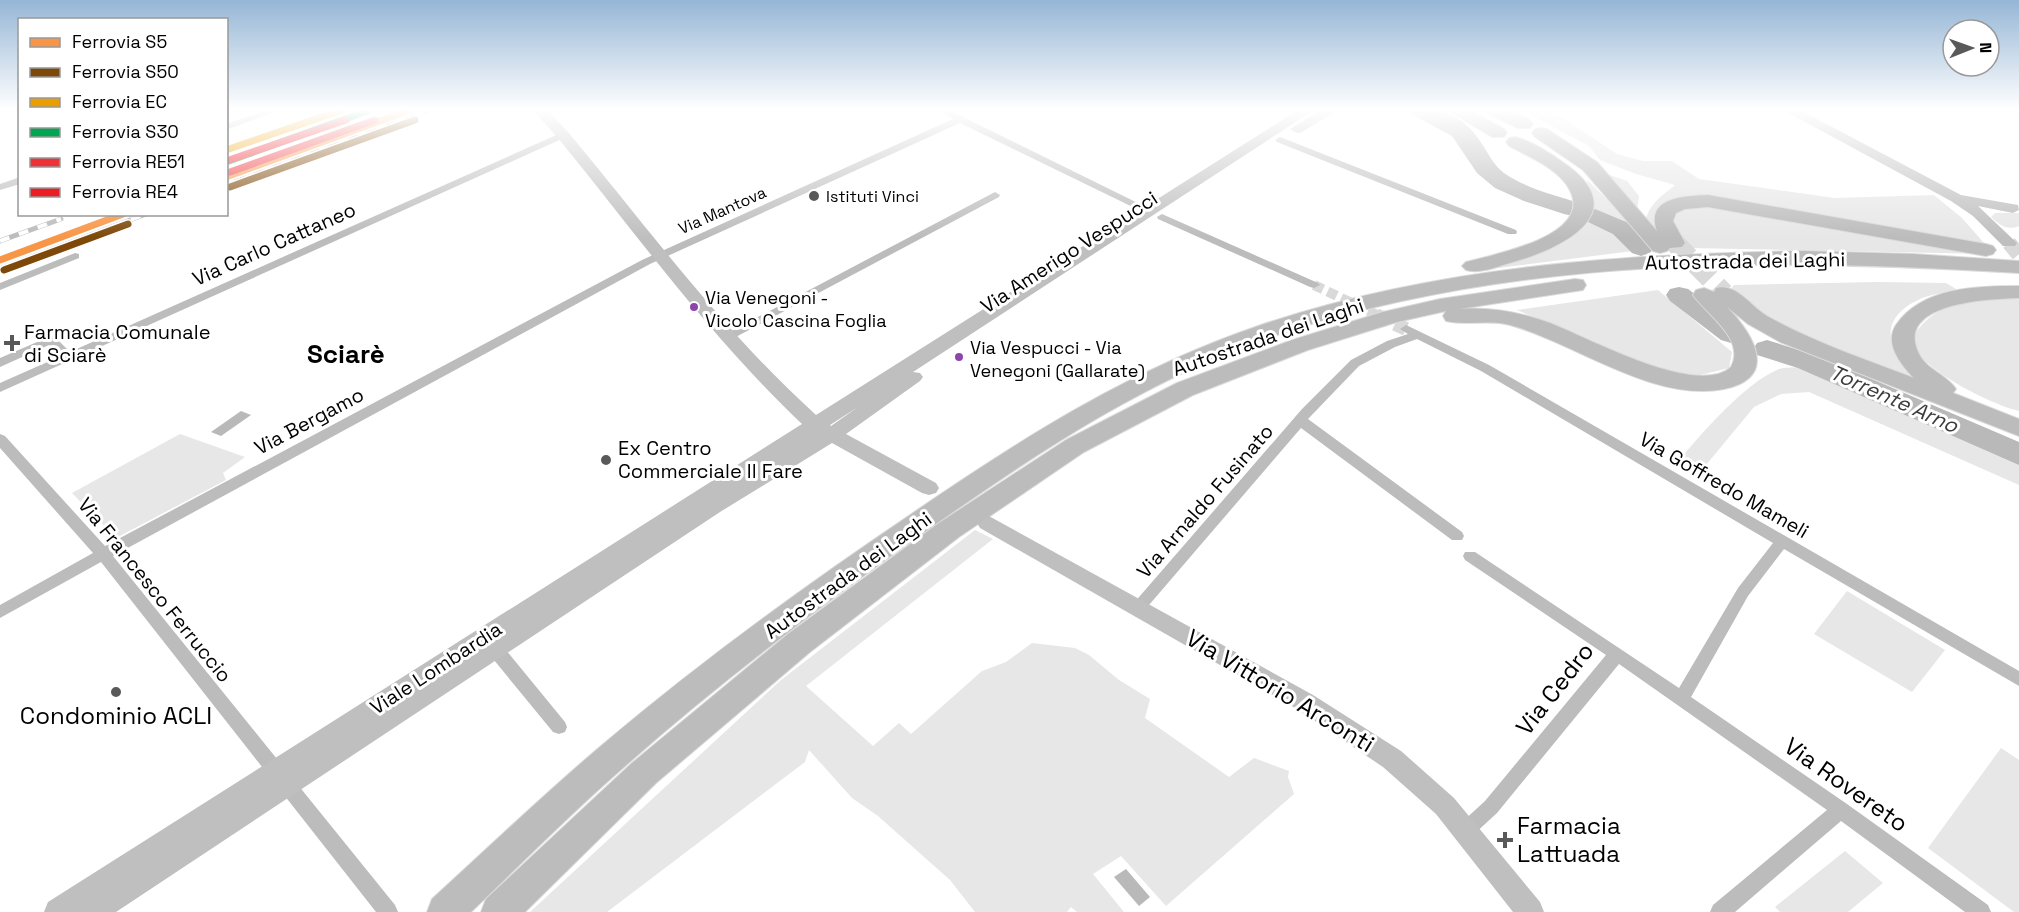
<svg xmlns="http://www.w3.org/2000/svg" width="2019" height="912" font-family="'Space Grotesk',sans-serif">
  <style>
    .green { fill: #e7e7e7 }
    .water { fill: #b9b9b9 }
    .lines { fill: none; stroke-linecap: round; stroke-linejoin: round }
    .river { fill: #b9b9b9; fill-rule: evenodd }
    .street-tunnel-far1 { stroke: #d9d9d9; stroke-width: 10; stroke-dasharray: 10 5; stroke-linecap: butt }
    .street-tunnel { stroke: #d9d9d9; stroke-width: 14; stroke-dasharray: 14 7; stroke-linecap: butt }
    .secondary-tunnel { stroke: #d9d9d9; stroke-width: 15; stroke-dasharray: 15 8; stroke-linecap: butt }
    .highway-tunnel { stroke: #d9d9d9; stroke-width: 20; stroke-dasharray: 20 10; stroke-linecap: butt }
    .highway-casing { stroke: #dbdbdb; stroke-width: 2 }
    .street { fill: #bcbcbc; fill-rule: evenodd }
    .secondary { fill: #bfbfbf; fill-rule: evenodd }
    .highway { fill: #bcbcbc; fill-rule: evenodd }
    .rail-casing { stroke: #bcbcbc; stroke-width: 5 }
    .rail { stroke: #fff; stroke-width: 4; stroke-dasharray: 10; stroke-linecap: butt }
    .rail-1-casing { stroke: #fff; stroke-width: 10 }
    .rail-2-casing { stroke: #fff; stroke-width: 10 }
    .rail-3-casing { stroke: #fff; stroke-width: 10 }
    .rail-4-casing { stroke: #fff; stroke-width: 10 }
    .rail-5-casing { stroke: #fff; stroke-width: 10 }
    .rail-6-casing { stroke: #fff; stroke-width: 10 }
    .rail-1 { stroke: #f79647; stroke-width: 7 }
    .rail-2 { stroke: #7d4808; stroke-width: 7 }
    .rail-3 { stroke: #eb9e00; stroke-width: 7 }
    .rail-4 { stroke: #00a651; stroke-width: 7 }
    .rail-5 { stroke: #ee3338; stroke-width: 7 }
    .rail-6 { stroke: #ed1c24; stroke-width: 7 }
    .poi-dot { fill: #595959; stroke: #fff; stroke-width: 2 }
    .bus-dot { fill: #8e44ad; stroke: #fff; stroke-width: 2 }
    .labels { text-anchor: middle; stroke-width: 6; stroke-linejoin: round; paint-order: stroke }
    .far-poi-label { font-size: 16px; fill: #000; stroke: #fff; text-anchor: start }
    .far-street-label { font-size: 16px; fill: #000; stroke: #fff }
    .bus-label { font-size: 18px; fill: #000; stroke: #fff; text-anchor: start }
    .street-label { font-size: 20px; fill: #000; stroke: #fff }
    .poi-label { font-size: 20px; fill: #000; stroke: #fff; text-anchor: start }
    .water-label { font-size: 21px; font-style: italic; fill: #3c3c3c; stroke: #fff }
    .near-street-label { font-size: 24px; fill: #000; stroke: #fff }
    .near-poi-label { font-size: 24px; fill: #000; stroke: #fff }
    .district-label { font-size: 26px; font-weight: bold; fill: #000; stroke: #fff }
  </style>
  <rect width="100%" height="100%" fill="#fff"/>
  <g class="green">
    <path d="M1532,110l31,8 54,36 26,7h29l27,18 136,19 99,-3 28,23 22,25 -65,-9 -193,-34 -57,2 -14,11v9l12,22 -21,-26c5,-16 17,-23 29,-33l-39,-11 -36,-14 -11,-14 -66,-35z"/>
    <path d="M1607,174l20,7 12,15 -2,14z"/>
    <path d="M1586,179l31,30 38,42 -3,-1 -29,-26 -29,-13v-15z"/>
    <path d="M1709,206l281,48 -302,-6 -16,-22 -1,-10 7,-6z"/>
    <path d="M1995,213h24v13c-12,5 -19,-1 -28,-9z"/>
    <path d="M1589,221l19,7 25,23 -151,19c37,-11 82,-17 107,-49z"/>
    <path d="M1877,282l69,1 10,6c-12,4 -25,5 -36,10 -49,23 -28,56 0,85l-140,-58 -49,-37 3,-4z"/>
    <path d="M1658,290l74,62 -3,16 -29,7h-13l-31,-6 -139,-59z"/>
    <path d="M2019,298v113c-26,-6 -88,-37 -102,-60 -2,-4 -3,-10 -4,-14 24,-40 65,-38 106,-39z"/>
    <path d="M1798,367c76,23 149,62 221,95v23l-210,-93 -28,2 -27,13 -53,64 -21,-12c24,-28 65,-76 99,-90 6,-2 13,-1 19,-2z"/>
    <path d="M180,434l65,23 -22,16 3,7 -110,58 -44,-45z"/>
    <path d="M975,530l18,9 -187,147 67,60 26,-23 12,11 71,-63 24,-9 26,-19 43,5 14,7 30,25 31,19 -5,19 84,59 25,-19 35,13 -1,6 6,17 -128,112 -45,-50 -28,18 31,38h-47l-6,-5 -4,5h-92l-25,-32 -72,-64 -26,-18 -43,-48 -4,12 -198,150h-77l251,-232z"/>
    <path d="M1847,591l98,59 -33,42 -98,-58z"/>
    <path d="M2001,748l18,12v152h-5l-86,-64z"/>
    <path d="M1845,851l38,32 -35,29h-68l-5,-5z"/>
  </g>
  <g class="water">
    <path d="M241,411l10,4 -30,21 -10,-4z"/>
    <path d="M1126,869l24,28 -11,9 -25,-29z"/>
  </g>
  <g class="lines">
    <g class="river">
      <path d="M1411,110c36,0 53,5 73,37 6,10 11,19 20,26 23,16 51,22 78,31l3,5 -3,5 -9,2 -9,-2 -40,-13 -29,-13 -18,-15 -25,-37 -39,-21z"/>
      <path d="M1595,209l36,15 23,24 -4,5 -9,3 -9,-3 -19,-19 -27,-13 -3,-5 3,-5z"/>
      <path d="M1679,287l9,2 53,39 4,6 -4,6 -10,3 -10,-3 -51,-39 -4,-6 4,-6z"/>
      <path d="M1767,340l51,16 201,86v23l-221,-97 -41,-13 -4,-6 4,-6z"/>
    </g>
    <path class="street-tunnel-far1" d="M1314,285l65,31"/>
    <path class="street-tunnel" d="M1376,315l30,14"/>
    <path class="secondary-tunnel" d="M2009,243l10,12"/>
    <path class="highway-tunnel" d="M1675,243l49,50"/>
    <defs>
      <g id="highway">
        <path d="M1447,110h22l35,19 3,4 -3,4h-12z"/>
        <path d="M1486,110c16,0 36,0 47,14l-3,4h-12l-30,-14z"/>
        <path d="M1541,128l6,1 50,33 60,69c-12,-34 28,-35 51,-36l278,49 7,2 3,4 -3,4 -7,2 -278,-49 -23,2 -9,4 -3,8 12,22 -3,4 -12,1 -3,3 -7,2 -7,-2 -70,-81 -48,-33 -3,-4 3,-4z"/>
        <path d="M1515,137c17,4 35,16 49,26 72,50 -3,86 -54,100 -14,4 -30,11 -44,7l-4,-4 4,-4c31,-8 136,-28 100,-78 -13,-18 -39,-28 -57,-38l-3,-4 3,-4z"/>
        <path d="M1804,251l109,3 106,7v12c-248,-15 -500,-17 -739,61 -127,42 -236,114 -344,190 -108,76 -214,156 -312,243 -53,46 -102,96 -153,145h-44l5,-13c56,-51 111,-104 169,-153 98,-83 202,-159 309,-231 114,-78 219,-145 351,-190 176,-59 360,-71 543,-74z"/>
        <path d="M1575,279l8,1 3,5 -3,5 -124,19c32,-2 61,3 91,14 37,14 147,75 181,44 15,-28 -24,-52 -38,-72l3,-5 8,-2 10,4 2,-4c21,-5 35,19 51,28 46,26 97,43 147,62 -13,-13 -30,-35 -18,-53 26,-38 81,-39 123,-39v12c-28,1 -126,4 -100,56 8,16 28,21 37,35l-3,4 66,26v17l-239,-94 -32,-18 -21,-17c26,27 53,70 -3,82 -70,14 -149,-46 -214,-64 -21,-6 -43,1 -64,-4l-3,-5 3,-5 -49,11 -89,28 -115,45 -109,57 -125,85 -149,115 -154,131 -131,129h-44l5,-13 146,-136 156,-129 151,-111 127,-83 111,-57 115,-43 91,-28 57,-13z"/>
      </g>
    </defs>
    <use href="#highway" class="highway-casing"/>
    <g class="street">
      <path d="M267,110h14l-55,20v-6z"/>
      <path d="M937,110h12l205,101 -5,3 -4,-1 -185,-90 -310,141 -537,292 282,349 3,7h-22l-275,-350 -101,56v-13l93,-52 -93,-105v-14l5,2 100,110 537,-286 311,-141z"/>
      <path d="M563,132l5,3 -2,2 -566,255v-9l61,-27 -12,-11 -49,22v-9l51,-22 4,1 15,15z"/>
      <path d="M1280,137l236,93 1,2 -1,2h-8l-231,-92 -2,-2z"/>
      <path d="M20,177v7l-20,6v-6z"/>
      <path d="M995,192l5,3 -1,2 -267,142h-8l-2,-3z"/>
      <path d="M1162,214l156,69 2,2 -6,3 -4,-1 -152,-68 -1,-2z"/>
      <path d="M75,253l4,1v4l-79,32v-7z"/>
      <path d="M1406,325l83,40 530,306v15l-235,-137 -36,47 -57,101 156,107 141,101 3,7h-26l-124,-91 -106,91h-25l3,-7 114,-95 -208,-146 -122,149 -25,23 -6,2 -6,-2 -3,-6 3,-6 25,-23 121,-146 -141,-95 -2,-4 2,-4h10l204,136 59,-100 35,-45 -292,-172 -64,-32 -22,8 -36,19 -51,53 154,113 2,4 -2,4h-10l-151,-112 -158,184 -5,2 -5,-2 -3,-4 3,-4 169,-195 49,-49 36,-19 21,-7 -8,-5z"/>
      <path d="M495,642l6,2 64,78 2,5 -2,5 -6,2 -6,-2 -64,-78 -2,-5 2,-5z"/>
    </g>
    <g class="secondary">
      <path d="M533,110h14l21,22c80,96 155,199 248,283l482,-305h16l-401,262 7,1 3,4 -3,4 -74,53 90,49 3,5 -3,5 -7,2 -7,-2 -90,-50 -112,69 -604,400h-72l4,-10 754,-478c-91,-86 -165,-189 -244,-286zM858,407l-27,19 -1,-1z"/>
      <path d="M1321,110h17l-36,22 -5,1 -7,-4z"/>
      <path d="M1783,110h17l161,85 57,10 1,5 -6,3 -35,-7 39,37 -2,3h-12l-30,-30 -22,-15z"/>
      <path d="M987,515l326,180 88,56 53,47 86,104 4,10h-31l-77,-98 -53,-47 -86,-58 -317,-181 -3,-5 3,-5z"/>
    </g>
    <use href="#highway" class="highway"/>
    <defs>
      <g id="rail">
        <path d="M226,185l204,-75"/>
        <path d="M0,241l61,-22"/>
        <path d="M0,269l146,-55"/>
      </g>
    </defs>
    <use href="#rail" class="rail-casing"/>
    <use href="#rail" class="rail"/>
    <defs>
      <g id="rail-1">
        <path d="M226,177l184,-67"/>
        <path d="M0,260l123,-46"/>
      </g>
      <g id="rail-2">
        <path d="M230,187l185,-67"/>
        <path d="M4,270l124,-46"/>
      </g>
      <path id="rail-3" d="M226,150l116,-40"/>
      <path id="rail-4" d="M226,162l144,-52"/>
      <path id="rail-5" d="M230,172l145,-52"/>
      <path id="rail-6" d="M229,160l117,-40"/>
    </defs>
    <use href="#rail-1" class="rail-1-casing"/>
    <use href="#rail-2" class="rail-2-casing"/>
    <use href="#rail-3" class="rail-3-casing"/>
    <use href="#rail-4" class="rail-4-casing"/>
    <use href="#rail-5" class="rail-5-casing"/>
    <use href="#rail-6" class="rail-6-casing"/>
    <use href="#rail-1" class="rail-1"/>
    <use href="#rail-2" class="rail-2"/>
    <use href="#rail-3" class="rail-3"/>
    <use href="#rail-4" class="rail-4"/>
    <use href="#rail-5" class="rail-5"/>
    <use href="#rail-6" class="rail-6"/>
  </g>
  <linearGradient id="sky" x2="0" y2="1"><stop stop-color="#95b6d5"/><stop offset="0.46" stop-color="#fff"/><stop offset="1" stop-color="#fff" stop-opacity="0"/></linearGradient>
  <rect width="2019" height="238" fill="url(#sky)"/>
  <g class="poi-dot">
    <circle cx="814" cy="196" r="6"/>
    <path d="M9 334h6v6h6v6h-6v6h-6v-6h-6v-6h6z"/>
    <circle cx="606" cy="460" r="6"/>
    <circle cx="116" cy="692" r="6"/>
    <path d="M1502 831h6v6h6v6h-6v6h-6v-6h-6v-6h6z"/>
  </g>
  <g class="bus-dot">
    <circle cx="694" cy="307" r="5"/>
    <circle cx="959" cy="357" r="5"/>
  </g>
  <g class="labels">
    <g class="far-poi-label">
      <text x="826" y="202">Istituti Vinci</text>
    </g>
    <g class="far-street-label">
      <text transform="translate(722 210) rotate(-24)" y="6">Via Mantova</text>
    </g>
    <g class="bus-label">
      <text x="705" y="304">Via Venegoni -<tspan x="705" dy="23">Vicolo Cascina Foglia</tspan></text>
      <text x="970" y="354">Via Vespucci - Via<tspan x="970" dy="23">Venegoni (Gallarate)</tspan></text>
    </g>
    <g class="street-label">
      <text transform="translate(274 244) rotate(-24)" y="7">Via Carlo Cattaneo</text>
      <text transform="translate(1069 252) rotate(-33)" y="7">Via Amerigo Vespucci</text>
      <text transform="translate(1745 261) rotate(-1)" y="7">Autostrada dei Laghi</text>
      <text transform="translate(1268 337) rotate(-19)" y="7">Autostrada dei Laghi</text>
      <text transform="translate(309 421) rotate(-28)" y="7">Via Bergamo</text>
      <text transform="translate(1724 485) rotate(30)" y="7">Via Goffredo Mameli</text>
      <text transform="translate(1205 501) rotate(-49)" y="7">Via Arnaldo Fusinato</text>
      <text transform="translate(848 575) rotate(-36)" y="7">Autostrada dei Laghi</text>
      <text transform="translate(155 590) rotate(51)" y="7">Via Francesco Ferruccio</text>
      <text transform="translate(436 668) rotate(-33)" y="7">Viale Lombardia</text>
    </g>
    <g class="poi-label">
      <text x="24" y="339">Farmacia Comunale<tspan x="24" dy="23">di Sciarè</tspan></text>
      <text x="618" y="455">Ex Centro<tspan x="618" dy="23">Commerciale Il Fare</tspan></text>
    </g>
    <g class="water-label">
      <text transform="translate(1894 399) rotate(24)" y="7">Torrente Arno</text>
    </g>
    <g class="near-street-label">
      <text transform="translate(1555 689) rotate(-52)" y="8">Via Cedro</text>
      <text transform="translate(1280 691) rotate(31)" y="8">Via Vittorio Arconti</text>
      <text transform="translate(1846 785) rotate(35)" y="8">Via Rovereto</text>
    </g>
    <g class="near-poi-label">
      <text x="116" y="724">Condominio ACLI</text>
      <text x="1517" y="834" text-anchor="start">Farmacia<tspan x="1517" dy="28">Lattuada</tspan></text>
    </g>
    <g class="district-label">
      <text x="346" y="363">Sciarè</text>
    </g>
  </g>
  <rect x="18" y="18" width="210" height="198" fill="#ffffff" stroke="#999999" stroke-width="1.5"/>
  <rect x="30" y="38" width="30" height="9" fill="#f79647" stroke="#999999" stroke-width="1.5"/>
  <text x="72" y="48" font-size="18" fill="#000000">Ferrovia S5</text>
  <rect x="30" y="68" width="30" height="9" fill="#7d4808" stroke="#999999" stroke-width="1.5"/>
  <text x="72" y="78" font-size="18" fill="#000000">Ferrovia S50</text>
  <rect x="30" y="98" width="30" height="9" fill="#eb9e00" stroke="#999999" stroke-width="1.5"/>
  <text x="72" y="108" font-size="18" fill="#000000">Ferrovia EC</text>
  <rect x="30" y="128" width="30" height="9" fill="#00a651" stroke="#999999" stroke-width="1.5"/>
  <text x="72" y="138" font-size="18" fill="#000000">Ferrovia S30</text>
  <rect x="30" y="158" width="30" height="9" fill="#ee3338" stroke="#999999" stroke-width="1.5"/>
  <text x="72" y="168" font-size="18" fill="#000000">Ferrovia RE51</text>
  <rect x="30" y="188" width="30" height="9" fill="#ed1c24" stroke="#999999" stroke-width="1.5"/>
  <text x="72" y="198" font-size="18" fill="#000000">Ferrovia RE4</text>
  <g transform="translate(1971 48) rotate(89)"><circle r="28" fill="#ffffff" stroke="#999999" stroke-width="1.5"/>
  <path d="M0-4.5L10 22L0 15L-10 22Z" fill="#595959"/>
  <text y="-9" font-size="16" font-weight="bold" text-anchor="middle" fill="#000000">N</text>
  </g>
</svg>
